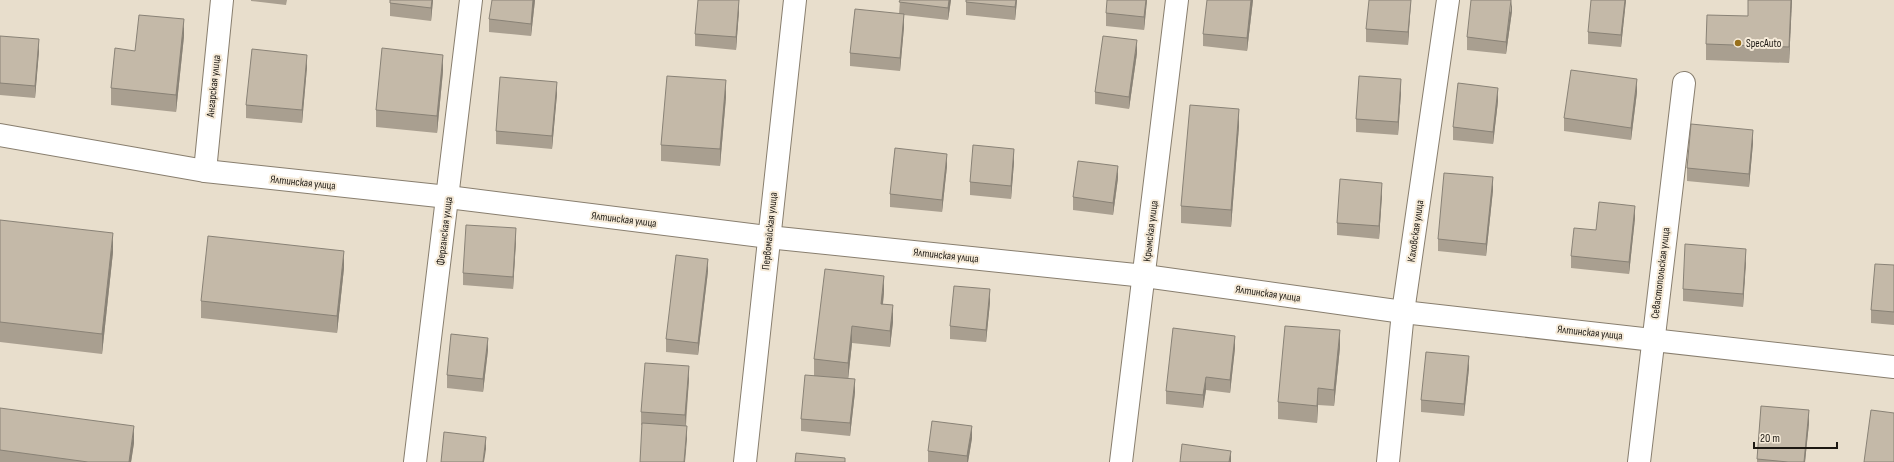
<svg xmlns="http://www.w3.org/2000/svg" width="1894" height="462" font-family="'Sofia Sans Condensed',sans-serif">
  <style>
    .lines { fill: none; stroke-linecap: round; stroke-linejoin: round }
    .street-casing { stroke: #887e6e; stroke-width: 24 }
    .street { stroke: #fff; stroke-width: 22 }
    .wall { fill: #a99f90 }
    .shaded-wall { fill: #898276 }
    .building { fill: #c4b9a8; stroke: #898276 }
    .poi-dot { fill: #98701b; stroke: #f6ebd9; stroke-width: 1.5 }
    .labels { text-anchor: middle; stroke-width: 4; stroke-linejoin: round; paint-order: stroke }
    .poi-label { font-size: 11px; fill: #1c1812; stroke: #f6ebd9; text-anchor: start }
    .street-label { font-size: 11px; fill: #1c1812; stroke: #f6ebd9 }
  </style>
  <rect width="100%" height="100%" fill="#e8decc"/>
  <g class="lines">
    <defs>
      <g id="street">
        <path d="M0,135l205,36 243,26 320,40 377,39 258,36 491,55"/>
        <path d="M205,171l17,-171"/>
        <path d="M415,462l56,-462"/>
        <path d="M745,462l50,-462"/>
        <path d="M1121,462l56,-462"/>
        <path d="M1388,462l15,-150 45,-312"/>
        <path d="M1639,462l45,-379"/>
      </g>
    </defs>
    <use href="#street" class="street-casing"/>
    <use href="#street" class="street"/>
  </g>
  <g class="wall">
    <path d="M251,0h36l-1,5 -35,-4z"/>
    <path d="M390,0h43l-2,21 -41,-5z"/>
    <path d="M535,0l-4,36 -42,-4v-13z"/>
    <path d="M900,0h51l-3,20 -44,-5v12l-4,44 -50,-5v-13l49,-39z"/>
    <path d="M966,0h51l-2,20 -49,-5z"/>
    <path d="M1147,0l-3,30 -38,-4v-13z"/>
    <path d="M1253,0l-6,51 -44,-5v-12z"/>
    <path d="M1411,0l-3,45 -42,-3v-13z"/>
    <path d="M1626,0l-5,47 -33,-3v-12z"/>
    <path d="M1792,0l-3,63 -83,-3v-16l42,-28z"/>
    <path d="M739,11l-3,39 -41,-4v-12z"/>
    <path d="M1512,11l-6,43 -39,-4v-13z"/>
    <path d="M0,36l39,15 -4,47 -35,-3z"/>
    <path d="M184,36l-8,76 -65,-7v-17z"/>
    <path d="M1137,53l-8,56 -34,-5v-12z"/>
    <path d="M307,67l-5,56 -56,-5v-13z"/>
    <path d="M443,71l-6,62 -61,-6v-17z"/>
    <path d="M1401,92l-3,43 -42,-3v-13z"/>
    <path d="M1637,92l-6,48 -67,-9v-13z"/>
    <path d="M557,94l-5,55 -56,-5v-13z"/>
    <path d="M726,97l-6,69 -59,-5v-16z"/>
    <path d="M1498,101l-5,43 -40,-4v-13z"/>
    <path d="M1239,126l-8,101 -50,-4v-17z"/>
    <path d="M1753,143l-4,44 -62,-6v-13z"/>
    <path d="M1014,162l-3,37 -41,-4v-13z"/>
    <path d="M947,166l-5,46 -52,-5v-13z"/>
    <path d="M1118,178l-5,37 -40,-5v-13z"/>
    <path d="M1493,190l-7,66 -48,-5v-12z"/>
    <path d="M1382,195l-3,44 -42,-4v-12z"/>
    <path d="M1635,218l-6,56 -58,-6v-12l25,-26z"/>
    <path d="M0,220l113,32 -11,102 -102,-12z"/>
    <path d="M516,241l-3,48 -50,-4v-12z"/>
    <path d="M1746,262l-3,45 -60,-6v-12z"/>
    <path d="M1894,265v60l-23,-2v-13z"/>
    <path d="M344,268l-7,65 -136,-15v-17z"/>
    <path d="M708,271l-10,84 -32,-3v-13z"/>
    <path d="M884,292l-1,12 10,18 -3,25 -38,-4 -4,36 7,13 -5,44 -49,-5v-12l13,-43v-17z"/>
    <path d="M990,302l-4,40 -36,-3v-13z"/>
    <path d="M1340,347l-6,59 -16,-1 -1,18 -39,-4v-17z"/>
    <path d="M1235,348l-5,45 -24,-3 -3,18 -37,-4v-13z"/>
    <path d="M488,350l-5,42 -36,-4v-13z"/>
    <path d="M1469,368l-5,48 -43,-4v-12z"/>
    <path d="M689,379l-3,47 1,13 -46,-14v-13z"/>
    <path d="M0,408l134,35 -3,19h-131z"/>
    <path d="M1809,423l-4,39h-48v-3z"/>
    <path d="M972,438l-4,24h-40v-11z"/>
  </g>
  <g class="shaded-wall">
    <path d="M432,0h1l-2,21v-13z"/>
    <path d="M533,0h2l-4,36v-12z"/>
    <path d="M739,0v11l-3,39v-13z"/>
    <path d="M949,0h2l-3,20v-12z"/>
    <path d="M1016,0h1l-2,20v-13z"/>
    <path d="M1146,0h1l-3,30v-13z"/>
    <path d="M1251,0h2l-6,51v-13z"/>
    <path d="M1411,0l-3,45v-13z"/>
    <path d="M1512,0v11l-6,43v-12z"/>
    <path d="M1625,0h1l-5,47v-12z"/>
    <path d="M1791,0h1l-3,63v-16z"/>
    <path d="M904,14v13l-4,44v-13z"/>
    <path d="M184,19v17l-8,76v-17z"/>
    <path d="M39,39v12l-4,47v-12z"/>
    <path d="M1137,40v13l-8,56v-12z"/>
    <path d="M307,55v12l-5,56v-13z"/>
    <path d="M443,55v16l-6,62v-17z"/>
    <path d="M1401,79v13l-3,43v-13z"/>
    <path d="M1637,79v13l-6,48v-12z"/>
    <path d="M726,80v17l-6,69v-17z"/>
    <path d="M557,82v12l-5,55v-13z"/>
    <path d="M1498,88v13l-5,43v-12z"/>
    <path d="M1239,109v17l-8,101v-17z"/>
    <path d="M1753,130v13l-4,44v-13z"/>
    <path d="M1014,149v13l-3,37v-13z"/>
    <path d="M947,154v12l-5,46v-12z"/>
    <path d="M1118,166v12l-5,37v-12z"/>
    <path d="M1493,177v13l-7,66v-12z"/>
    <path d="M1382,183v12l-3,44v-13z"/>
    <path d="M1635,206v12l-6,56v-12z"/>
    <path d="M516,228v13l-3,48v-12z"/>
    <path d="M113,233v19l-11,102v-20z"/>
    <path d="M1746,249v13l-3,45v-13z"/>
    <path d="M344,251v17l-7,65v-17z"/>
    <path d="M708,259v12l-10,84v-12z"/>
    <path d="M884,276v16l-3,29v-17z"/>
    <path d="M990,289v13l-4,40v-12z"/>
    <path d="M893,305v17l-3,25v-16z"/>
    <path d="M852,326v17l-4,37v-17z"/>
    <path d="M1340,330v17l-6,59v-16z"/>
    <path d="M1235,336v12l-5,45v-13z"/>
    <path d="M488,338v12l-5,42v-13z"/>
    <path d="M1469,356v12l-5,48v-12z"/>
    <path d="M689,366v13l-4,49v-13z"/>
    <path d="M1206,377v13l-3,18v-13z"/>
    <path d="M855,379v13l-5,44v-13z"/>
    <path d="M1318,388v17l-1,18v-17z"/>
    <path d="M1809,410v13l-4,39h-1z"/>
    <path d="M134,426v17l-3,19h-2z"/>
    <path d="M687,426v13l-2,23h-1z"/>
    <path d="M972,426v12l-4,24h-1v-6z"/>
    <path d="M486,437v12l-2,13h-1z"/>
    <path d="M1231,451v11h-2z"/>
  </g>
  <g class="building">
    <path d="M390,0h42l-1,8 -41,-5z"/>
    <path d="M492,0h41l-2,24 -42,-5z"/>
    <path d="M698,0h41l-3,37 -41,-3z"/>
    <path d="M900,0h49l-1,8 -49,-6z"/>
    <path d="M966,0h50l-1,7 -49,-5z"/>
    <path d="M1107,0h39l-2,17 -38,-4z"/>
    <path d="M1207,0h44l-4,38 -44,-4z"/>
    <path d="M1369,0h42l-3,32 -42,-3z"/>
    <path d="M1471,0h40l-5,42 -39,-5z"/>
    <path d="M1591,0h34l-4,35 -33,-3z"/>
    <path d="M1748,0h43l-2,47 -83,-3 1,-29 41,1z"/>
    <path d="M855,9l49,5 -4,44 -50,-5z"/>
    <path d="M139,15l45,4 -8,76 -65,-7 4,-40 20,3z"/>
    <path d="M0,36l39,3 -4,47 -35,-3z"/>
    <path d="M1103,36l34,4 -8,57 -34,-5z"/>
    <path d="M382,48l61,7 -6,61 -61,-6z"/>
    <path d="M252,49l55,6 -5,55 -56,-5z"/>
    <path d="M1571,70l66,9 -6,49 -67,-10z"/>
    <path d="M667,76l59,4 -6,69 -59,-4z"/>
    <path d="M1359,76l42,3 -3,43 -42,-3z"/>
    <path d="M500,77l57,5 -5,54 -56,-5z"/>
    <path d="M1458,83l40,5 -5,44 -40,-5z"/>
    <path d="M1190,105l49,4 -8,101 -50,-4z"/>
    <path d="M1691,124l62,6 -4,44 -62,-6z"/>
    <path d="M973,145l41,4 -3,37 -41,-4z"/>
    <path d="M895,148l52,6 -5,46 -52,-6z"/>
    <path d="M1078,161l40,5 -5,37 -40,-6z"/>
    <path d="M1444,173l49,4 -7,67 -48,-5z"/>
    <path d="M1340,179l42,4 -3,43 -42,-3z"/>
    <path d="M1599,202l36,4 -6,56 -58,-6 3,-28 22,2z"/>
    <path d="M0,220l113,13 -11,101 -102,-12z"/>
    <path d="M466,225l50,3 -3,49 -50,-4z"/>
    <path d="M208,236l136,15 -7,65 -136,-15z"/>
    <path d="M1685,244l61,5 -3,45 -60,-5z"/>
    <path d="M676,255l32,4 -10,84 -32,-4z"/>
    <path d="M1875,264l19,1v47l-23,-2z"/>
    <path d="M825,269l59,7 -3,28 12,1 -3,26 -38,-5 -4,37 -34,-4z"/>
    <path d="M954,286l36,3 -4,41 -36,-4z"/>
    <path d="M1285,326l55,4 -6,60 -16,-2 -1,18 -39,-4z"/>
    <path d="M1173,328l62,8 -5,44 -24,-3 -3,18 -37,-4z"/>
    <path d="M451,334l37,4 -5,41 -36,-4z"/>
    <path d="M1426,352l43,4 -5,48 -43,-4z"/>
    <path d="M645,363l44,3 -4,49 -44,-3z"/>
    <path d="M805,375l50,4 -5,44 -49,-4z"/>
    <path d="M1761,406l48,4 -5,52h-16l-31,-3z"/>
    <path d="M0,408l134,18 -5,36h-41l-88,-12z"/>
    <path d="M1871,410l23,3v49h-30z"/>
    <path d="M932,421l40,5 -5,30 -39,-5z"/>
    <path d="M642,423l45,3 -3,36h-44z"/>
    <path d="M444,432l42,5 -3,25h-42z"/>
    <path d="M1182,444l49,7 -2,11h-49z"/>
    <path d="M796,453l49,5v4h-50z"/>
  </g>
  <circle class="poi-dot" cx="1738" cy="43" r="4"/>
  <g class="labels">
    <g class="poi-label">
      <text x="1746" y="47">SpecAuto</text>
    </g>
    <g class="street-label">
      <text transform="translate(213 86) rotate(-84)" y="4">Ангарская улица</text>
      <text transform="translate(303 182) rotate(6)" y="4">Ялтинская улица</text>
      <text transform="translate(624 219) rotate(7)" y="4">Ялтинская улица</text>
      <text transform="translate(444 231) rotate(-83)" y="4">Ферганская улица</text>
      <text transform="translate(769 231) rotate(-84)" y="4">Первомайская улица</text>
      <text transform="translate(1150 231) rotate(-83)" y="4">Крымская улица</text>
      <text transform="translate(1415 231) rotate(-82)" y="4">Каховская улица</text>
      <text transform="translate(946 255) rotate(6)" y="4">Ялтинская улица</text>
      <text transform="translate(1660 273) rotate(-83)" y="4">Севастопольская улица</text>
      <text transform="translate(1268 293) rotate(8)" y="4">Ялтинская улица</text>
      <text transform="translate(1590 332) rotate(6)" y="4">Ялтинская улица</text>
    </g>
  </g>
  <path d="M1754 442v6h83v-6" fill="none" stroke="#1c1812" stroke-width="2"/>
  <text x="1760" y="442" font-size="12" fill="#1c1812" stroke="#f6ebd9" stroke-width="3" paint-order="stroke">20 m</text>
</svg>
